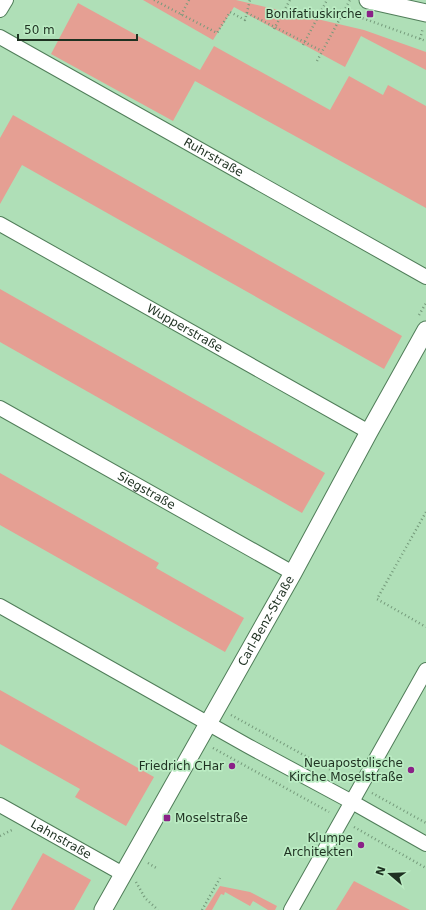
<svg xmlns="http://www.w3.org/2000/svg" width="426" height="910" font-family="'DejaVu Sans',sans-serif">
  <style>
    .green { fill: #e59f93 }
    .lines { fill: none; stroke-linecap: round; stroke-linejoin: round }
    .minor-casing { stroke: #507d59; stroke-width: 16 }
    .tertiary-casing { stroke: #507d59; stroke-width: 19 }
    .path { stroke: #759a7b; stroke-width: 2.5; stroke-dasharray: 1 3; stroke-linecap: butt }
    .minor { stroke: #fff; stroke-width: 14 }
    .tertiary { stroke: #fff; stroke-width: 17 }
    .poi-dot { fill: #8a2187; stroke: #bbecc3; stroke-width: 1.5 }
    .labels { text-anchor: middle; stroke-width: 3.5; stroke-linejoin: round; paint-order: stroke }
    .poi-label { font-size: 12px; fill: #1e3121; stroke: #bbecc3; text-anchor: end }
    .street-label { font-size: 12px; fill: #1e3121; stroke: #bbecc3 }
  </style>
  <rect width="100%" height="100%" fill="#afdfb7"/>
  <g class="green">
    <path d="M143,0h93l128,30 62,22v18l-65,-34 -16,31 -111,-60 -21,33z"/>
    <path d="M78,3l122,67 14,-24 116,64 19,-34 34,19 5,-10 38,21v102l-231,-127 -22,40 -122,-67z"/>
    <path d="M13,115l389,221 -18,33 -362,-204 -22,39v-66z"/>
    <path d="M0,289l325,184 -23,40 -302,-171z"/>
    <path d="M0,473l159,90 -3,5 88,50 -19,34 -225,-127z"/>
    <path d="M0,690l154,87 -28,49 -51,-29 5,-8 -80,-45z"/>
    <path d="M43,853l48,27 -17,30h-63z"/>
    <path d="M354,881l56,29h-74z"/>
    <path d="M220,886l30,6 27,14 -2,4h-7l-15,-9 -3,5 -25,-14 -1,3 -3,-1 -9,16h-7z"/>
  </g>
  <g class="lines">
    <defs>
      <g id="minor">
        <path d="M0,10l6,-10"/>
        <path id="s1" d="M0,37l426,240"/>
        <path id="s2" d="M0,224l369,208"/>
        <path id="s3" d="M0,408l293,165"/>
        <path d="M0,606l248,140 104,56 74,42"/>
        <path id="s4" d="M0,805l123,69"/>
        <path d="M291,910l135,-240"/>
      </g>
      <g id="tertiary">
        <path d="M368,0l58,13"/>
        <path id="s5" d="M103,910l190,-337 76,-141 57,-102"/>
      </g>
    </defs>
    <use href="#minor" class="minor-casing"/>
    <use href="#tertiary" class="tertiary-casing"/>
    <g class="path">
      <path d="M154,0l63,33 13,-21 15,8 5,-20"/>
      <path d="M340,10l86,31"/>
      <path d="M247,13l75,38"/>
      <path d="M181,15l8,-15"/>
      <path d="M274,29l16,-29"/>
      <path d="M420,39l3,-11"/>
      <path d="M303,45l24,-45"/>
      <path d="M317,61l33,-61"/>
      <path d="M419,315l7,-12"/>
      <path d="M426,512l-49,87 49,28"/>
      <path d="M231,715l118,65"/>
      <path d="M213,748l116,64"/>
      <path d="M372,793l54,30"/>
      <path d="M354,827l72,41"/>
      <path d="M0,836l14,-7"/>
      <path d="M148,863l10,6"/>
      <path d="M136,882l9,16 13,12"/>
      <path d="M202,910l18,-32"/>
    </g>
    <use href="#minor" class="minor"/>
    <use href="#tertiary" class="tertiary"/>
  </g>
  <g class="poi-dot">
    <rect x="366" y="10" width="8" height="8" rx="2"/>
    <circle cx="232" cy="766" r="4"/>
    <circle cx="411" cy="770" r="4"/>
    <rect x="163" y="814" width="8" height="8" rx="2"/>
    <circle cx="361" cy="845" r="4"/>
  </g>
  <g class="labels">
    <g class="poi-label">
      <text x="362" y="18">Bonifatiuskirche</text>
      <text x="403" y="767">Neuapostolische<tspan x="403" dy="14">Kirche Moselstraße</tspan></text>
      <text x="224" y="770">Friedrich CHar</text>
      <text x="175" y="822" text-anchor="start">Moselstraße</text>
      <text x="353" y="842">Klumpe<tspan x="353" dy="14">Architekten</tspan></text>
    </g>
    <g class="street-label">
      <text dy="4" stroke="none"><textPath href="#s1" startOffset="245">Ruhrstraße</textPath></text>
      <text dy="4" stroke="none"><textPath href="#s2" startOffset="212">Wupperstraße</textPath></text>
      <text dy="4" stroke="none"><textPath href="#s3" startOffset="168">Siegstraße</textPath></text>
      <text dy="4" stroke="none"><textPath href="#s5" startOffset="332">Carl-Benz-Straße</textPath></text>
      <text dy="4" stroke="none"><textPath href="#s4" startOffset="70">Lahnstraße</textPath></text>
    </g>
  </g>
  <g transform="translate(390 874) rotate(289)" stroke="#bbecc3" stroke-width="3" paint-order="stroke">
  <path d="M0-3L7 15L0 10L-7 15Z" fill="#1e3121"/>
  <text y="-6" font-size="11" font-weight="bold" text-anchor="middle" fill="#1e3121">N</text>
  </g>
  <path d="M18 34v6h119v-6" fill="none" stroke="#1e3121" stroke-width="2"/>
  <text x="24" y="34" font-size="12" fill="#1e3121" stroke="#bbecc3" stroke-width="3" paint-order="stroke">50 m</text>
</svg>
